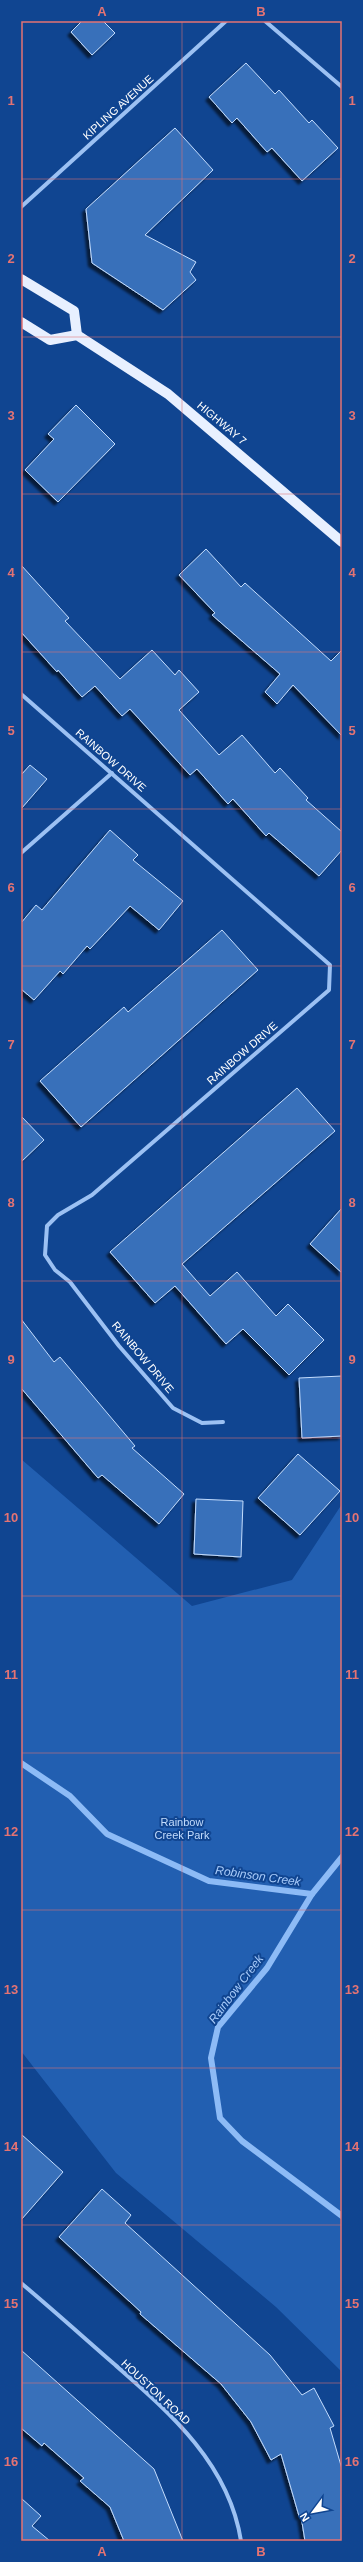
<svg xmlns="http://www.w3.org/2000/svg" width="363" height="2562" font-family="Helvetica,sans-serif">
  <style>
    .green { fill: #225fb1 }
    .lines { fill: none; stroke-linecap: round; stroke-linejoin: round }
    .stream { stroke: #8dbbf6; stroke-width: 6 }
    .building { fill: #3970ba; stroke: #c3dcfd; filter: url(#shadow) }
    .street { stroke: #9cc1f3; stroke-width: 4 }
    .primary { stroke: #e8f0ff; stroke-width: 10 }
    .grid { fill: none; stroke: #e47373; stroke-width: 1; stroke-opacity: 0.55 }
    .labels { text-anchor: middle; stroke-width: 4; stroke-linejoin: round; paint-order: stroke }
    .street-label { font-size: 11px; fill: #fff; stroke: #104591 }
    .park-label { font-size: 11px; fill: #c3dcfd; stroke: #104591 }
    .water-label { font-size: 12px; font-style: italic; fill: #a8cbfa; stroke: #104591 }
    .neatline { fill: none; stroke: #e47373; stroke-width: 1.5 }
    .grid-label { font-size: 13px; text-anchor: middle; font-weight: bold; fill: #e47373 }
  </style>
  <defs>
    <filter id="shadow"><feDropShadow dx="-3.5" dy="3.5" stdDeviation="1" flood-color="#0009"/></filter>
  </defs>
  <rect width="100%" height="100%" fill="#104591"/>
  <path class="green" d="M21,1459l171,147 100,-26 50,-76v868l-66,-65 -160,-134 -95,-122z"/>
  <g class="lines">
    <g class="stream">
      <path d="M21,1763l49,33 37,38 102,47 103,13"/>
      <path d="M342,1857l-30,37 -45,74 -49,59 -7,31 9,60 22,23 100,75"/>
    </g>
  </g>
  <g class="building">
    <path d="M82,21h21l12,12 -23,22 -21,-23z"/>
    <path d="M246,63l29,31 4,-4 30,33 3,-3 26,28 -36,33 -30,-33 -5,4 -30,-34 -5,5 -23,-26z"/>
    <path d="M175,128l38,42 -68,65 51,27 -6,10 6,8 -33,30 -71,-47 -6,-54z"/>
    <path d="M76,405l39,39 -57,58 -33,-32 29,-31 -6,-5z"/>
    <path d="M206,549l35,38 4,-4 86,78 11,-11v86l-49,-51 -16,19 -12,-12 15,-18 -68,-59 3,-2 -36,-38z"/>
    <path d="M21,565l48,53 -4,3 55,58 32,-29 23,25 4,-5 20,22 -20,18 40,45 23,-20 33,38 5,-5 28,30 -2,2 36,32v18l-23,26 -50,-43 -3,3 -33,-37 -5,5 -31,-35 -7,6 -60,-66 -8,7 -27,-30 -13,11 -24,-27 -1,2 -36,-40z"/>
    <path d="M30,765l17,14 -26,30v-34z"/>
    <path d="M110,830l28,25 -5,5 50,41 -24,29 -29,-24 -40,43 -3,-3 -24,28 -3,-3 -26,29 -13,-11v-66l15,-18 6,5z"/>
    <path d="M222,930l36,40 -177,157 -41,-46 84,-74 4,5z"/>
    <path d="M297,1088l38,43 -153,133 28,32 27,-24 39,44 12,-12 36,36 -35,35 -46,-46 -17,15 -51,-58 -20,17 -45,-51z"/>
    <path d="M21,1116l23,24 -23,22z"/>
    <path d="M342,1208v65l-32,-29z"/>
    <path d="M21,1319l33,43 6,-5 75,89 -3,2 52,46 -25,30 -57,-49 -4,3 -77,-90z"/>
    <path d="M342,1376v60l-40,2 -3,-60z"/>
    <path d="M298,1454l42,37 -40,44 -42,-37z"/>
    <path d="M196,1499l47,2 -2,56 -47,-3z"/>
    <path d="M21,2134l42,38 -42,48z"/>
    <path d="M102,2189l29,26 -6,8 145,132 32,40 12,-7 20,38 -4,2 12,41v72h-37l-4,-25h-2l-18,-62 -10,6 -20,-38 -30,-38 -81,-70 1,-2 -82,-75z"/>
    <path d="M21,2350l133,119 29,72h-59l-14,-34 -30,-26 4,-3 -40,-35 -2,3 -21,-18z"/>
    <path d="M21,2498l20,18 -9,10 18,15h-29z"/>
  </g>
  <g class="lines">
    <g class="street">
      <path d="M265,21l77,66"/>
      <path d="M21,207l205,-186"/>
      <path d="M21,694l309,271 -1,25 -237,205 -34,20 -11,11 -2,29 10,15 15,12 49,64 54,62 29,15 21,-1"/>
      <path d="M21,853l91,-80"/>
      <path d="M21,2283c31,26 61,53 92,80 56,49 116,100 128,178"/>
    </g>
    <g class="primary">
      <path d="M21,279l53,32 3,24"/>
      <path d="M21,322l29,18 27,-5 91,59 174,148"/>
    </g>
  </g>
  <path class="grid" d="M182,21v2520M21,179h321M21,337h321M21,494h321M21,652h321M21,809h321M21,966h321M21,1124h321M21,1281h321M21,1438h321M21,1596h321M21,1753h321M21,1910h321M21,2068h321M21,2225h321M21,2383h321"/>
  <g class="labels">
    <g class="street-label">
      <text transform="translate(118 107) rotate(-42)" y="4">KIPLING AVENUE</text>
      <text transform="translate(222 423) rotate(40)" y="4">HIGHWAY 7</text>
      <text transform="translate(111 760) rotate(41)" y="4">RAINBOW DRIVE</text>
      <text transform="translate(242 1053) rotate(-41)" y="4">RAINBOW DRIVE</text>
      <text transform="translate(143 1357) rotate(50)" y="4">RAINBOW DRIVE</text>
      <text transform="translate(156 2392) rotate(43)" y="4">HOUSTON ROAD</text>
    </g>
    <g class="park-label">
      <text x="182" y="1826">Rainbow<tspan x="182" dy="13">Creek Park</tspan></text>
    </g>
    <g class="water-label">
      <text transform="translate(258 1876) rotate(8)" y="4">Robinson Creek</text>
      <text transform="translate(236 1989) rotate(-53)" y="4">Rainbow Creek</text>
    </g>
  </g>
  <rect width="363" height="2562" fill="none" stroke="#104591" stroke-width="44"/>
  <g transform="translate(313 2512) rotate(238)" stroke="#104591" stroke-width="3" paint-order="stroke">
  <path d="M0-3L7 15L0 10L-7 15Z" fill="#ffffff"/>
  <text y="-6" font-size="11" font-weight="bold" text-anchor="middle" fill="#ffffff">N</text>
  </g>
  <rect x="22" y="22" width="319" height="2518" class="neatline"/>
  <g class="grid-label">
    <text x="102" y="16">A</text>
    <text x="261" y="16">B</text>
    <text x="11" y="105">1</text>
    <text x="352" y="105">1</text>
    <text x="11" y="263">2</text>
    <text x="352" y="263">2</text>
    <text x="11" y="420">3</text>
    <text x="352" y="420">3</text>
    <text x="11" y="577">4</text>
    <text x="352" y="577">4</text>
    <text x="11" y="735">5</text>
    <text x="352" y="735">5</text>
    <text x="11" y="892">6</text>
    <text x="352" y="892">6</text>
    <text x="11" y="1049">7</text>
    <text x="352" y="1049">7</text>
    <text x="11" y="1207">8</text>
    <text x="352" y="1207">8</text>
    <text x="11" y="1364">9</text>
    <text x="352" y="1364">9</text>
    <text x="11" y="1522">10</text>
    <text x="352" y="1522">10</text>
    <text x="11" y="1679">11</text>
    <text x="352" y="1679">11</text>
    <text x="11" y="1836">12</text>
    <text x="352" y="1836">12</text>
    <text x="11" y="1994">13</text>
    <text x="352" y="1994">13</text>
    <text x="11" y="2151">14</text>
    <text x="352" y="2151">14</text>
    <text x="11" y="2308">15</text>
    <text x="352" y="2308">15</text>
    <text x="11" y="2466">16</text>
    <text x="352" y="2466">16</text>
    <text x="102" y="2556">A</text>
    <text x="261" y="2556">B</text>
  </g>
</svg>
